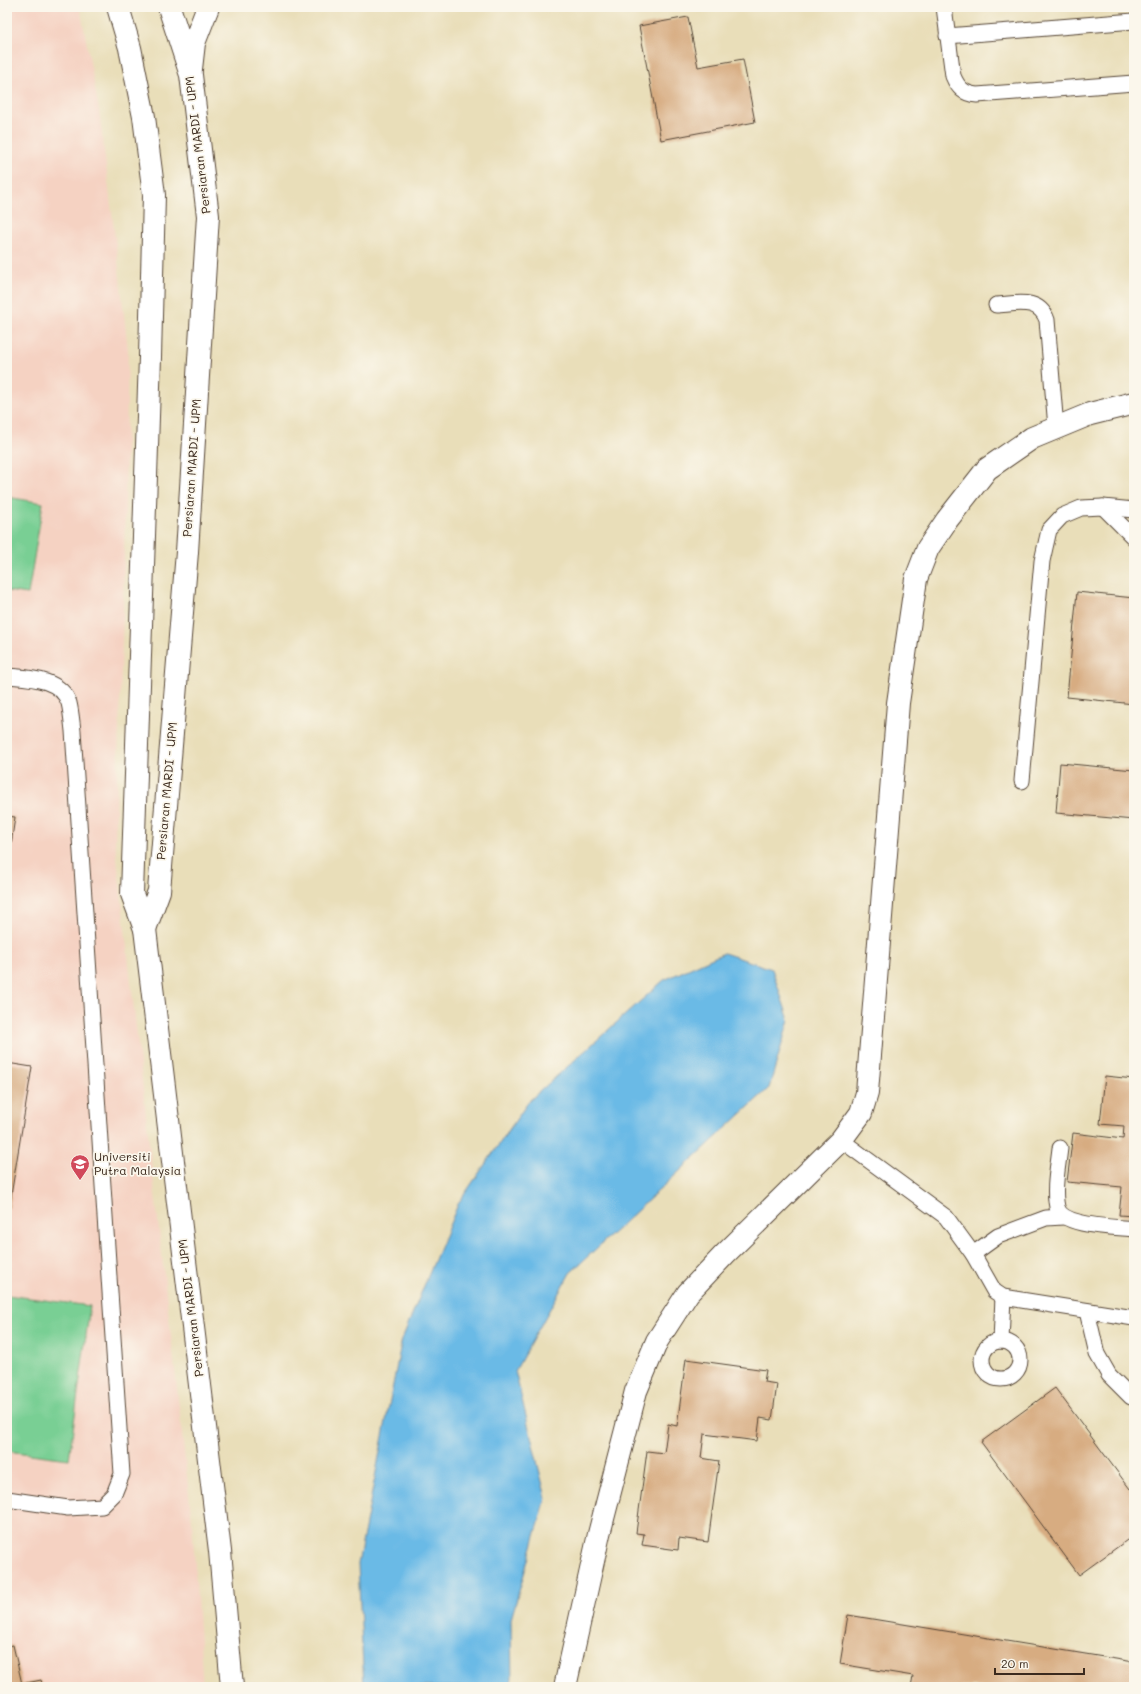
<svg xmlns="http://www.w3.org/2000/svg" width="1141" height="1694" font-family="Mali,sans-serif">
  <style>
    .built { fill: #f5d2c2 }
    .green { fill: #79cf94; stroke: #5a7c59 }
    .water { fill: #6bbae6; stroke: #537282 }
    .building { fill: #d7ac81 }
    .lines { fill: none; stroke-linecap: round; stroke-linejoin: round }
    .service-casing { stroke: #554535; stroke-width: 17 }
    .minor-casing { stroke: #554535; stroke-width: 24 }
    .tertiary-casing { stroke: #554535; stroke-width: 24 }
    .service { stroke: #fff; stroke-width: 15 }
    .minor { stroke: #fff; stroke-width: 22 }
    .tertiary { stroke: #fff; stroke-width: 22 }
    .labels { text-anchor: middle; stroke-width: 3.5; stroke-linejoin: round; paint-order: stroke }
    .street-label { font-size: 12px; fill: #3b2a1e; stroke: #fbf7ec }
    .poi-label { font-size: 12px; fill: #3b2a1e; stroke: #fbf7ec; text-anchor: start }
  </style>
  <rect width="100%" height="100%" fill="#fbf7ec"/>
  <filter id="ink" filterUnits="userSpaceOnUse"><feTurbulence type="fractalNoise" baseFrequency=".025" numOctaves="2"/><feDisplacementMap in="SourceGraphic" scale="8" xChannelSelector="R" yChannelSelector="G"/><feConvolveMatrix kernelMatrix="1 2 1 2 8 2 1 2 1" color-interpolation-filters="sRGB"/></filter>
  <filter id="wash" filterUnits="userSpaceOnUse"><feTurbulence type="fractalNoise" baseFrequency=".012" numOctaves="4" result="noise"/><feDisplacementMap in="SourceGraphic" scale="16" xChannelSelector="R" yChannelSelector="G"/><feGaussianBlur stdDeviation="0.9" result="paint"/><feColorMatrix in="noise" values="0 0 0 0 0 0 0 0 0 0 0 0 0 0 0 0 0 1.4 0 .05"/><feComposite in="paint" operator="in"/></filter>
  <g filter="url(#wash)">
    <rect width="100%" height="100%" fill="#e9deb9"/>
    <path class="built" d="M7,7h73l19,103 19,151 10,89 -5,264 -8,227 77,680 11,166h-196z"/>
    <g class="green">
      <path d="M7,497l36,6 -15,91 -21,-3z"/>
      <path d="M7,1295l83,11 -21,153 -62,-8z"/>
    </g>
    <path class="water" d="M724,953l48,16 17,51 -20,68 -199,185 -55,98 31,127 -35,121 1,68h-148l-6,-123 44,-225 57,-137 70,-101 135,-121z"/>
    <g id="blocks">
      <g class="building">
        <path d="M688,17l10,50 45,-8 12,63 -94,18 -22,-114z"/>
        <path d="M1077,592l57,6v106l-67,-7z"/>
        <path d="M1060,763l74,7v50l-78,-7z"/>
        <path d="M7,816l8,1 -7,49h-1z"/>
        <path d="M7,1063l25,4 -23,141h-2z"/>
        <path d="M1105,1076l29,3v137l-15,-1 3,-28 -55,-5 6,-49 50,6 1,-13 -24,-2z"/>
        <path d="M686,1359l80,11 -2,12 13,2 -5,36 -12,-2 -3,23 -53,-7 -3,24 18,3 -11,81 -29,-4 -1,12 -36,-5 2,-11 -8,-1 11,-82 17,2 4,-29 9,2z"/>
        <path d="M1055,1388l75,101 4,-3v49l-55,40 -98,-133z"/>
        <path d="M848,1615l286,47v25h-223l2,-11 -73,-12z"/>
        <path d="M13,1645l9,39 19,-4 2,7h-36v-41z"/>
      </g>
    </g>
  </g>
  <g filter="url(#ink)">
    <use href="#blocks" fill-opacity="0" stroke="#554535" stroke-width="1"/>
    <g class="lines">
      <defs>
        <g id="service">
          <path d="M944,7l9,69c5,12 11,18 24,19l157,-12"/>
          <path d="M947,36l187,-15"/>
          <path d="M996,305c20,-1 43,-8 51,15l9,108"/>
          <path d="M1103,507l31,31"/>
          <path d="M7,676c21,2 54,2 62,27 2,8 3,19 4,28l49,743 -8,20 -12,12 -34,2 -61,-9"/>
          <path d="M1022,781l20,-220 7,-31 13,-14 19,-8 22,-1 31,3"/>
          <path d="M841,1140l105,77 27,37 21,37 9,6 131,21"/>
          <path d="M1060,1148c-2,19 -7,41 -3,59 4,20 60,20 77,22"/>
          <path d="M973,1254l25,-18 48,-18 17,-1"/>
          <path d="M1087,1311l10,43 12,21 22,22 3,1"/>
          <path d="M1001,1341l2,-44"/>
          <circle cx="1001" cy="1360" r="19"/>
        </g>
        <path id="minor" d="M565,1687l34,-153 37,-143 21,-50 31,-48 37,-39 116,-114 20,-27 6,-20 31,-390 18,-124 12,-31 19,-28 40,-51 45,-31 58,-24 44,-11"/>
        <g id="tertiary">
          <path d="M118,7l12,41 14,69 10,78 -4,162 -18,537 13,35 75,622 12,136"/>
          <path d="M191,69l3,-26 14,-36"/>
          <path d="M145,929l14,-38 28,-339 21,-336 -17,-141 -22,-68"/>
        </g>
      </defs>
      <use href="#service" class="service-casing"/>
      <use href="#minor" class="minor-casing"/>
      <use href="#tertiary" class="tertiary-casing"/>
      <use href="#service" class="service"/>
      <use href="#minor" class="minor"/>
      <use href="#tertiary" class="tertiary"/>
    </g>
  </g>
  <defs>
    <symbol id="university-pin" viewBox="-11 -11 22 30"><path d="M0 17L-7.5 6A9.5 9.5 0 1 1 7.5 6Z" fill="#d1495b" stroke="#fbf7ec"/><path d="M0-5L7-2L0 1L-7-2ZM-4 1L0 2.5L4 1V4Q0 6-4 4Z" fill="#fff"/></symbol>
  </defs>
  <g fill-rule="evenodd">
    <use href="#university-pin" x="69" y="1153" width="22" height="30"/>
  </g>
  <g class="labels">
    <g class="street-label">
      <text transform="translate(198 145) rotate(-97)" y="4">Persiaran MARDI - UPM</text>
      <text transform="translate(192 468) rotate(-86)" y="4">Persiaran MARDI - UPM</text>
      <text transform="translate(167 791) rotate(-85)" y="4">Persiaran MARDI - UPM</text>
      <text transform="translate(191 1308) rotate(-97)" y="4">Persiaran MARDI - UPM</text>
    </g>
    <g class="poi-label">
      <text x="94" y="1161">Universiti<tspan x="94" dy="14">Putra Malaysia</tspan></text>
    </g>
  </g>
  <rect width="1141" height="1694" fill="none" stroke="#fbf7ec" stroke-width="24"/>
  <path d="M995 1668v6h89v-6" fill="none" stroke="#3b2a1e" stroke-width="2"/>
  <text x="1001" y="1668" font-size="12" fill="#3b2a1e" stroke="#fbf7ec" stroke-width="3" paint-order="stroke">20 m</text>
</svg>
